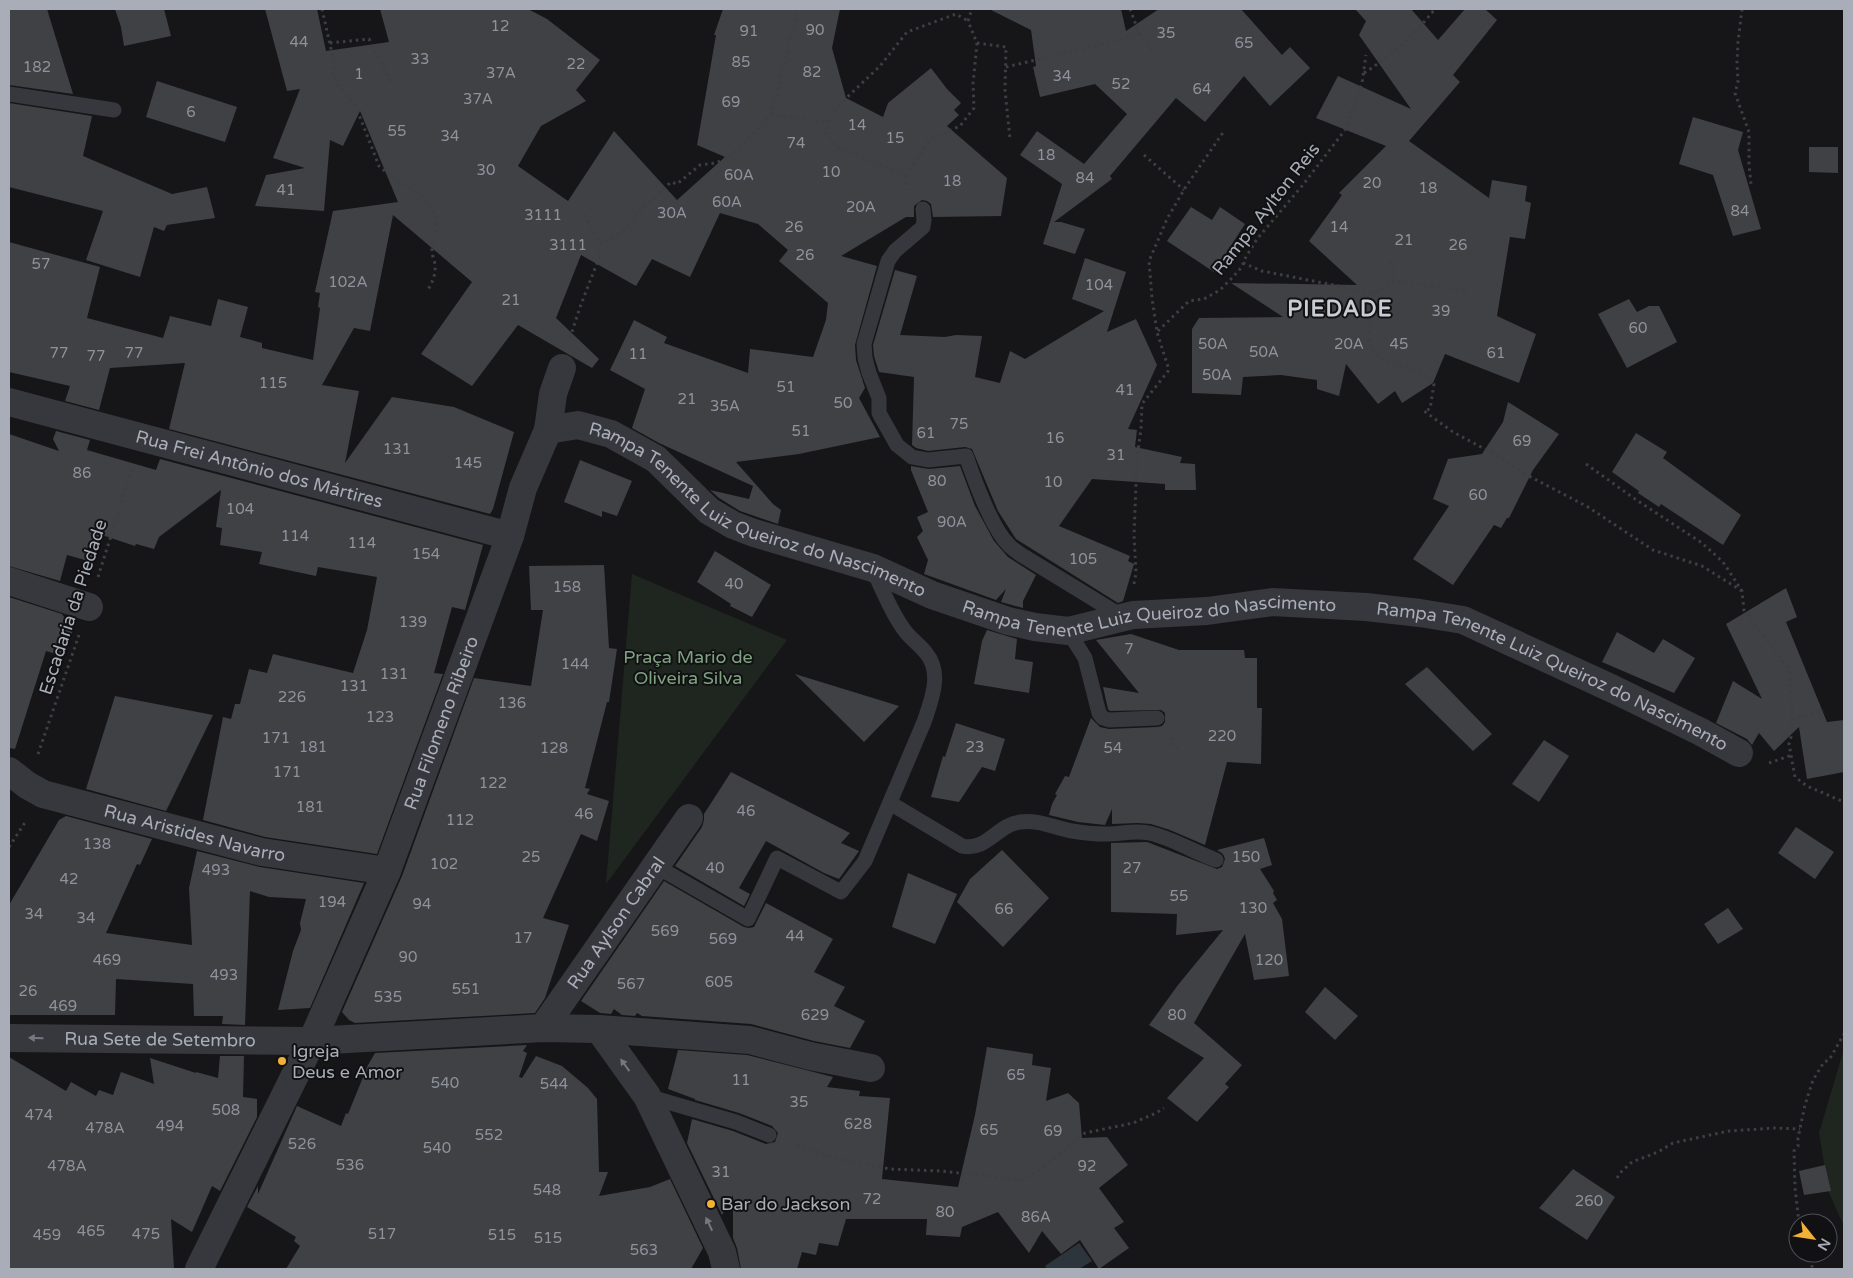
<svg xmlns="http://www.w3.org/2000/svg" width="1853" height="1278" font-family="'Varela Round',sans-serif">
  <style>
    .green { fill: #1e261f }
    .water { fill: #2c353c }
    .building { fill: #404145 }
    .lines { fill: none; stroke-linecap: round; stroke-linejoin: round }
    .path { stroke: #3d3f44; stroke-width: 3; stroke-dasharray: 2.5 4; stroke-linecap: butt }
    .lane { stroke: #37383d; stroke-width: 15 }
    .street { stroke: #37383d; stroke-width: 28 }
    .oneway { fill: #757881 }
    .poi-dot { fill: #f2b134; stroke: #111113; stroke-width: 2 }
    .labels { text-anchor: middle; stroke-width: 4; stroke-linejoin: round; paint-order: stroke }
    .number-label { font-size: 15px; fill: #8e929b }
    .street-label { font-size: 18px; fill: #a8adb8; stroke: #111113 }
    .park-label { font-size: 18px; fill: #7fa381; stroke: #111113 }
    .poi-label { font-size: 18px; fill: #a8adb8; stroke: #111113; text-anchor: start }
    .district-label { font-size: 22px; font-weight: bold; letter-spacing: 1px; fill: #c9ccd4; stroke: #111113 }
  </style>
  <rect width="100%" height="100%" fill="#161618"/>
  <g class="green">
    <path d="M632,574l155,66 -181,244z"/>
    <path d="M1844,1049v177l-15,-33 -10,-60z"/>
  </g>
  <path class="water" d="M1079,1243l13,18 -13,8h-32l-2,-3z"/>
  <g class="building">
    <path d="M9,9h38l26,85 -64,-9z"/>
    <path d="M115,9h49l7,27 -47,10 -3,-19z"/>
    <path d="M265,9h52l9,42 63,-9 -9,-33h148l19,10 53,41 -24,30 10,11 -45,25 -23,40 50,35 46,-70 63,69 48,-43 -28,-12 19,-110h-2l9,-26h117l-8,39 14,50 37,19 5,-14 43,-35 16,21 14,14 -7,7 5,5 -12,11 60,52 -6,38 -68,1 -2,-13 -4,-3 -5,-1 -8,6v11h-8l-65,39 36,10 -22,79 1,15 9,28 -6,10 21,39 -81,17 -63,8 37,42 8,6 -3,14 -38,-13 -21,-13 -9,-8 39,9 4,-13 -94,-43 -27,-15 13,-39 -35,-19 24,-50 33,17 -3,6 84,30 2,-24 63,8 13,-37 2,-17 -49,-42 9,-11 -30,-26 -38,-11 -30,64 -38,-18 -16,27 -55,-31 -25,63 43,41 -7,9 -74,-43 -46,61 -51,-32 51,-72 -79,-67 -23,116 -16,-3 -32,57 37,6 -14,72 47,-66 62,10 60,25 -21,77 -3,5 -321,-85 16,-66 -75,5 -11,42 -34,-9 5,-15 -61,-14v-130l91,25 -13,51 76,20 7,-22 41,10 7,-27 30,8 -8,30 22,6v5l51,12 7,-52 -2,-1 2,-14 -5,-1 18,-81 65,-9 -38,-91 -17,35 -13,-6 -6,71 -69,-5 11,-31 39,-7 -32,-10 27,-69 -13,2z"/>
    <path d="M989,9h132l5,22 33,-22h82l41,46 8,-8 20,21 -40,38 -26,-30 -39,46 -29,-24 -66,78 2,3 -58,43h7l24,7 -10,25 -32,-10 19,-60 -42,-29 17,-24 47,33 43,-50 -32,-30 -55,13 -7,-30 3,-1 -5,-36z"/>
    <path d="M1355,9h56l27,31 27,-31h20l12,11 -44,55 7,7 -51,59 80,57 3,-18 35,6 -2,15 6,2 -6,36 -15,-2 -13,79 39,18 -17,49 -74,-29 -12,29 -31,20 -7,-12 -17,13 -32,-40 -7,32 -22,-7v-9l-36,-5 -38,2 -2,18 -49,-2v-64l7,-11 84,-1 -52,-34 126,2 -48,-44 33,-46 -3,-2 47,-47 -70,-28 22,-42 73,33 -52,-74 7,-14z"/>
    <path d="M157,81l80,26 -12,35 -79,-25z"/>
    <path d="M9,103l83,13 -9,40 89,38 35,-7 8,31 -48,7 -3,6 -10,-4 -14,50 -54,-17 17,-49 -94,-24z"/>
    <path d="M1693,117l50,15 -5,18 23,79 -28,7 -20,-61 -34,-11z"/>
    <path d="M1809,147h29v26l-29,-1z"/>
    <path d="M1191,207l21,13 8,-13 25,17 -31,48 -47,-31z"/>
    <path d="M1085,258l41,14 -19,60 29,-13 21,46 -29,64 9,1 -2,17 47,10 -2,6 15,1 1,26h-31v-6l-73,-5 -33,47 71,30 -2,5 6,3 -11,37 -5,2 -102,-64 -18,-28 -26,-62 -7,-2 -37,4 -12,-3 -4,-3 2,-68 -35,-5 -5,-16 -1,-11 22,-75 22,6 -17,59 45,2 11,-2 26,1 -7,41 25,6 10,-32 15,8 79,-48 -32,-12z"/>
    <path d="M1629,299l8,13 12,-6h10l18,36 -50,26 -29,-54z"/>
    <path d="M1508,402l51,32 -26,36 -24,48h-2l-6,10 -7,-3 -41,60 -40,-26 36,-53 -16,-7 15,-40 34,-5 21,-32z"/>
    <path d="M56,431l34,9 -3,10 69,20 4,-11 323,86 -18,65 -13,-3 -18,66 9,1 -66,180 -112,-17 -62,-17 20,-103 8,2 4,-15h5l9,-35 18,4 6,-19 80,19 14,-43 10,-53 -59,-10 -2,9 -57,-12 3,-12 -42,-7 2,-17 -6,-1 5,-37 -62,47 -5,12 -18,-5 -1,2 -33,-11 -1,2 -2,-1 -7,26 -25,-7 -7,26 -51,-15v-132l50,17 -6,-12z"/>
    <path d="M1636,433l31,19 -4,6 78,57 -18,30 -62,-41 -2,3 -21,-14 1,-2 -27,-19z"/>
    <path d="M580,460l52,21 -15,35 -15,-5v6l-38,-15z"/>
    <path d="M911,466l18,3 31,-3 15,40 19,35 14,16 28,18 -13,26v7l-22,-6 5,-13 -10,11 -72,-26 4,-14 -11,-23 6,-6 -6,-14 11,-5 -17,-42z"/>
    <path d="M715,551l56,34 -19,32 -22,-11 1,-2 -34,-22z"/>
    <path d="M604,565l5,83 8,1 -8,53h-2l-22,86 5,1 -3,5 22,7 -12,40 -16,-7 -38,84 26,7 -24,73 -10,15 -180,10 -6,-3 -7,-8 60,-136 72,-198 57,8 12,-76h-12l-2,-44z"/>
    <path d="M1786,588l11,29 -11,5 41,100 17,-2v52l-37,7 -8,-52 -25,24 -15,-18 -7,12 -5,-6 -31,-16 17,-42 29,18 -36,-75z"/>
    <path d="M9,597l53,17 11,16 -10,26 -17,-5 -31,98 -6,-1z"/>
    <path d="M987,630l30,9 -2,20 18,3 -4,31 -55,-9 8,-43z"/>
    <path d="M1617,632l37,21 9,-14 32,19 -21,35 -72,-31z"/>
    <path d="M1131,634l48,16h65l1,8h12v50h5l-1,56 -34,-2 -22,83 -35,-15 -19,-6 -13,-1 -26,1v-15l-7,16 -27,-3 -29,-7 3,-11 5,-9 -2,-1 10,-18 4,1 22,-59 9,9 9,2 48,-2 5,-1 3,-4v-9l-4,-3 -51,1 -2,-2 -5,-22 36,6 -43,-53z"/>
    <path d="M1427,667l65,67 -19,17 -68,-67z"/>
    <path d="M795,674l104,32 -35,36z"/>
    <path d="M115,696l98,19 -47,96 -80,-22z"/>
    <path d="M956,723l49,16 -10,32 -13,-4 -23,35 -28,-5 12,-41 2,1z"/>
    <path d="M1544,740l25,16 -30,46 -27,-18z"/>
    <path d="M731,772l119,61 -9,10 18,8 -20,28 -15,-6 -58,-32 -27,47 11,6 -6,12 -69,-40 27,-39 2,-7v-6z"/>
    <path d="M66,816l86,23 -12,26 -3,-1 -31,69 86,12 -3,-57 8,-37 63,16 104,16 -54,125 -32,2 15,-59 8,-21 -1,-7 6,-24 -37,-2 -19,-6 -5,134 -23,-1 1,-8h-29l-1,-32 -77,-5 -1,36h-106v-110l50,-85z"/>
    <path d="M1796,827l38,25 -19,27 -37,-26z"/>
    <path d="M1264,838l8,27 -12,4 14,22 -1,2 4,7 -4,3 9,16 7,57 -35,4 -9,-46 -51,89 48,42 -17,19 4,3 -32,35 -30,-24 37,-40 -55,-33 29,-40 45,-55 -47,5 1,-21 -66,-2v-69l36,-1 70,27 5,-2 3,-8 -2,-5 -6,-4z"/>
    <path d="M1002,850l47,48 -46,49 -46,-45 13,-23z"/>
    <path d="M908,873l49,21 -22,50 -43,-17z"/>
    <path d="M664,881l80,46 5,1 5,-1 12,-24 67,36 -19,33 31,15 -11,19 31,15 -15,27 -36,-7 -63,-17 -109,-8 -5,-3 -2,3 -13,-1 -8,-6 -3,5 -11,-1 -19,-12z"/>
    <path d="M1728,908l15,21 -25,15 -14,-20z"/>
    <path d="M1325,987l33,29 -23,24 -30,-28z"/>
    <path d="M527,1045l-4,6 4,2 -8,24 3,1 14,-22 26,10 26,22 9,11 2,73h9l-9,24 51,-9 20,-8 33,69 -12,21h-405l14,-23 -6,-5 2,-4 -49,-30 11,-21v8l39,-88 44,20 5,-13 2,1 20,-49 7,-12z"/>
    <path d="M987,1047l46,7 -1,11 19,3 -5,33 22,-8 11,10 3,35 25,-1 21,28 -29,23 25,34 -10,6 15,20 -30,21 -19,-29 -19,14 -19,-23 -13,22 -31,-41 -36,15 -2,10 -34,-2 1,-16h-81l-8,27 -19,-3 -3,12 -14,-3 -5,17h-56l-4,-21 -4,-10v-43l-11,20 -35,-72 5,-24 41,12 33,13 9,-2 3,-9 -6,-7 -33,-13 -44,-13v-1l-27,-10 10,-39 69,5 86,22 -6,10 33,4 -1,5 31,2 -8,81 76,8 17,-72z"/>
    <path d="M220,1056h24l-1,41 14,2v18l-37,74 -8,-5 -20,46 -21,-13 3,50h-165v-212l57,34 5,-9 25,14 3,-6 14,5 8,-23 33,12 -4,-26 46,15v-1l22,6z"/>
    <path d="M1825,1165l6,26 -27,4 -5,-24z"/>
    <path d="M1573,1169l42,28 -28,43 -48,-32z"/>
  </g>
  <g class="lines">
    <g class="path">
      <path d="M322,9l12,53 -1,13 6,11 17,21 23,59c18,18 57,28 57,59 1,9 -4,17 -4,26 0,5 3,10 3,15 1,10 -4,18 -8,26"/>
      <path d="M1130,9l9,24 14,20"/>
      <path d="M1742,9l-4,33 -1,20 1,20 -3,11 14,39v32l2,20"/>
      <path d="M968,21l4,-12"/>
      <path d="M330,43l39,-4 23,45"/>
      <path d="M977,43l29,4 -1,43 5,49"/>
      <path d="M1006,67l107,-25 26,-9"/>
      <path d="M1364,73c30,-19 49,-37 71,-64"/>
      <path d="M771,115l57,7"/>
      <path d="M1144,155l40,35"/>
      <path d="M906,176l-68,-29 -12,-12 2,-13 10,-16 42,-40 27,-34 49,-18 12,7"/>
      <path d="M906,176l24,-37 30,-13 14,-18 -1,-24 4,-41 -9,-22"/>
      <path d="M906,176l1,14"/>
      <path d="M600,244c15,-7 30,-15 37,-30l34,-32 6,2 23,-19 16,-2 15,-7 40,-41 27,-106"/>
      <path d="M1391,261l3,20"/>
      <path d="M1243,263l19,8 112,22 20,-12 75,10"/>
      <path d="M1374,293c-5,20 -6,37 -3,57l14,11 38,13 11,10 -4,25 -6,2 29,21 43,23 31,20 61,32 65,43 49,16 40,25"/>
      <path d="M1158,331l31,-30 15,-2 16,-9 11,-11 10,-11 5,-11 11,-18 45,-53 43,-56 17,-47 4,-28"/>
      <path d="M570,338l10,-31 19,-49 1,-14 -18,-34"/>
      <path d="M1586,464l49,35 67,44 21,19 19,29 2,19 44,57 2,9 2,42 -1,19 -2,7 6,33 12,9 37,16"/>
      <path d="M98,577l35,-111"/>
      <path d="M1134,584l2,-11 -2,-38 3,-77 4,-29 1,-25 27,-34 -12,-38 -5,-34 -3,-37 18,-42 18,-31 39,-57"/>
      <path d="M1792,718l32,-7"/>
      <path d="M1171,737l3,11 8,-1"/>
      <path d="M38,754l41,-119"/>
      <path d="M1769,763l23,-8"/>
      <path d="M9,847l17,-26"/>
      <path d="M791,1143l48,16 51,10 52,2 79,9 19,-10 45,-37 48,-10 23,-10 8,-5"/>
      <path d="M1617,1178l4,-6 11,-10 26,-10 15,-9 56,-12 46,-3 25,1"/>
      <path d="M1799,1223l-4,-35 -1,-37 4,-5v-8l7,-33 8,-25 11,-18 5,-2 15,-26"/>
      <path d="M1807,1253l6,16"/>
    </g>
    <g class="lane">
      <path d="M9,94l105,16"/>
      <path d="M923,209l1,11 -1,7 -28,24 -7,10 -24,83 1,14 4,15 10,25v15l18,32 15,12 16,3 38,-4c8,23 25,71 42,88 3,4 8,7 12,10l103,63"/>
      <path d="M1068,631l17,27 14,55 4,5 6,2 48,-2"/>
      <path d="M890,803l72,43c24,6 35,-21 58,-24 17,-3 35,6 52,9 11,2 24,3 35,3 14,0 27,-4 42,-1 23,5 45,19 67,27"/>
      <path d="M654,865l94,54 29,-61 64,34 24,-31 59,-139c7,-21 19,-49 2,-69 -6,-8 -15,-14 -21,-22 -14,-18 -22,-41 -32,-61"/>
      <path d="M647,1096l89,26 33,13"/>
    </g>
    <g class="street">
      <path id="s1" d="M9,402l501,134"/>
      <path d="M548,430l5,-36 9,-26"/>
      <path d="M9,581l80,26"/>
      <path id="s2" d="M9,771l18,14 16,9 219,58 125,19"/>
      <path id="s3" d="M543,1028l146,-210"/>
      <path d="M599,1029l48,67 75,156 4,17"/>
      <path id="s4" d="M9,1038l303,3 231,-13 56,1 151,11 60,16 61,12"/>
      <path id="s5" d="M199,1269l113,-228 75,-170 123,-335 13,-48 25,-58 30,-5 33,9 45,25 53,52 24,14 21,8 119,35 59,27 76,26 27,6 33,4 65,-16 74,-4 65,-9 94,5 54,6 43,7 150,69 88,43 38,21"/>
    </g>
  </g>
  <defs><path id="oneway-solid" d="M-6-.8H1V-3.2L6.5 0L1 3.2V.8H-6Z" transform="scale(1.25)"/></defs>
  <g class="oneway">
    <use href="#oneway-solid" transform="translate(36 1038) rotate(-179)"/>
    <use href="#oneway-solid" transform="translate(625 1065) rotate(-126)"/>
    <use href="#oneway-solid" transform="translate(709 1224) rotate(-115)"/>
  </g>
  <g class="poi-dot">
    <circle cx="282" cy="1061" r="5"/>
    <circle cx="711" cy="1204" r="5"/>
  </g>
  <g class="labels">
    <g class="number-label">
      <text x="500" y="31">12</text>
      <text x="815" y="35">90</text>
      <text x="749" y="36">91</text>
      <text x="1166" y="38">35</text>
      <text x="299" y="47">44</text>
      <text x="1244" y="48">65</text>
      <text x="420" y="64">33</text>
      <text x="741" y="67">85</text>
      <text x="576" y="69">22</text>
      <text x="37" y="72">182</text>
      <text x="812" y="77">82</text>
      <text x="501" y="78">37A</text>
      <text x="359" y="79">1</text>
      <text x="1062" y="81">34</text>
      <text x="1121" y="89">52</text>
      <text x="1202" y="94">64</text>
      <text x="478" y="104">37A</text>
      <text x="731" y="107">69</text>
      <text x="191" y="117">6</text>
      <text x="857" y="130">14</text>
      <text x="397" y="136">55</text>
      <text x="450" y="141">34</text>
      <text x="895" y="143">15</text>
      <text x="796" y="148">74</text>
      <text x="1046" y="160">18</text>
      <text x="486" y="175">30</text>
      <text x="831" y="177">10</text>
      <text x="739" y="180">60A</text>
      <text x="1085" y="183">84</text>
      <text x="952" y="186">18</text>
      <text x="1372" y="188">20</text>
      <text x="1428" y="193">18</text>
      <text x="286" y="195">41</text>
      <text x="727" y="207">60A</text>
      <text x="861" y="212">20A</text>
      <text x="1740" y="216">84</text>
      <text x="672" y="218">30A</text>
      <text x="543" y="220">3111</text>
      <text x="794" y="232">26</text>
      <text x="1339" y="232">14</text>
      <text x="1404" y="245">21</text>
      <text x="568" y="250">3111</text>
      <text x="1458" y="250">26</text>
      <text x="805" y="260">26</text>
      <text x="41" y="269">57</text>
      <text x="348" y="287">102A</text>
      <text x="1099" y="290">104</text>
      <text x="511" y="305">21</text>
      <text x="1441" y="316">39</text>
      <text x="1638" y="333">60</text>
      <text x="1213" y="349">50A</text>
      <text x="1349" y="349">20A</text>
      <text x="1399" y="349">45</text>
      <text x="1264" y="357">50A</text>
      <text x="59" y="358">77</text>
      <text x="134" y="358">77</text>
      <text x="1496" y="358">61</text>
      <text x="638" y="359">11</text>
      <text x="96" y="361">77</text>
      <text x="1217" y="380">50A</text>
      <text x="273" y="388">115</text>
      <text x="786" y="392">51</text>
      <text x="1125" y="395">41</text>
      <text x="687" y="404">21</text>
      <text x="843" y="408">50</text>
      <text x="725" y="411">35A</text>
      <text x="959" y="429">75</text>
      <text x="801" y="436">51</text>
      <text x="926" y="438">61</text>
      <text x="1055" y="443">16</text>
      <text x="1522" y="446">69</text>
      <text x="397" y="454">131</text>
      <text x="1116" y="460">31</text>
      <text x="468" y="468">145</text>
      <text x="82" y="478">86</text>
      <text x="937" y="486">80</text>
      <text x="1053" y="487">10</text>
      <text x="1478" y="500">60</text>
      <text x="240" y="514">104</text>
      <text x="952" y="527">90A</text>
      <text x="295" y="541">114</text>
      <text x="362" y="548">114</text>
      <text x="426" y="559">154</text>
      <text x="1083" y="564">105</text>
      <text x="734" y="589">40</text>
      <text x="567" y="592">158</text>
      <text x="413" y="627">139</text>
      <text x="1129" y="654">7</text>
      <text x="575" y="669">144</text>
      <text x="394" y="679">131</text>
      <text x="354" y="691">131</text>
      <text x="292" y="702">226</text>
      <text x="512" y="708">136</text>
      <text x="380" y="722">123</text>
      <text x="1222" y="741">220</text>
      <text x="276" y="743">171</text>
      <text x="313" y="752">181</text>
      <text x="975" y="752">23</text>
      <text x="554" y="753">128</text>
      <text x="1113" y="753">54</text>
      <text x="287" y="777">171</text>
      <text x="493" y="788">122</text>
      <text x="310" y="812">181</text>
      <text x="746" y="816">46</text>
      <text x="584" y="819">46</text>
      <text x="460" y="825">112</text>
      <text x="97" y="849">138</text>
      <text x="531" y="862">25</text>
      <text x="1246" y="862">150</text>
      <text x="444" y="869">102</text>
      <text x="715" y="873">40</text>
      <text x="1132" y="873">27</text>
      <text x="216" y="875">493</text>
      <text x="69" y="884">42</text>
      <text x="1179" y="901">55</text>
      <text x="332" y="907">194</text>
      <text x="422" y="909">94</text>
      <text x="1253" y="913">130</text>
      <text x="1004" y="914">66</text>
      <text x="34" y="919">34</text>
      <text x="86" y="923">34</text>
      <text x="665" y="936">569</text>
      <text x="795" y="941">44</text>
      <text x="523" y="943">17</text>
      <text x="723" y="944">569</text>
      <text x="408" y="962">90</text>
      <text x="107" y="965">469</text>
      <text x="1269" y="965">120</text>
      <text x="224" y="980">493</text>
      <text x="719" y="987">605</text>
      <text x="631" y="989">567</text>
      <text x="466" y="994">551</text>
      <text x="28" y="996">26</text>
      <text x="388" y="1002">535</text>
      <text x="63" y="1011">469</text>
      <text x="815" y="1020">629</text>
      <text x="1177" y="1020">80</text>
      <text x="1016" y="1080">65</text>
      <text x="741" y="1085">11</text>
      <text x="445" y="1088">540</text>
      <text x="554" y="1089">544</text>
      <text x="799" y="1107">35</text>
      <text x="226" y="1115">508</text>
      <text x="39" y="1120">474</text>
      <text x="858" y="1129">628</text>
      <text x="170" y="1131">494</text>
      <text x="105" y="1133">478A</text>
      <text x="989" y="1135">65</text>
      <text x="1053" y="1136">69</text>
      <text x="489" y="1140">552</text>
      <text x="302" y="1149">526</text>
      <text x="437" y="1153">540</text>
      <text x="350" y="1170">536</text>
      <text x="67" y="1171">478A</text>
      <text x="1087" y="1171">92</text>
      <text x="721" y="1177">31</text>
      <text x="547" y="1195">548</text>
      <text x="872" y="1204">72</text>
      <text x="1589" y="1206">260</text>
      <text x="945" y="1217">80</text>
      <text x="1036" y="1222">86A</text>
      <text x="91" y="1236">465</text>
      <text x="146" y="1239">475</text>
      <text x="382" y="1239">517</text>
      <text x="47" y="1240">459</text>
      <text x="502" y="1240">515</text>
      <text x="548" y="1243">515</text>
      <text x="644" y="1255">563</text>
    </g>
    <g class="street-label">
      <text transform="translate(1266 209) rotate(-52)" y="6">Rampa Aylton Reis</text>
      <text dy="6" stroke="none"><textPath href="#s1" startOffset="259">Rua Frei Antônio dos Mártires</textPath></text>
      <text dy="6" stroke="none"><textPath href="#s5" startOffset="1142">Rampa Tenente Luiz Queiroz do Nascimento</textPath></text>
      <text dy="6" stroke="none"><textPath href="#s5" startOffset="1562">Rampa Tenente Luiz Queiroz do Nascimento</textPath></text>
      <text transform="translate(73 607) rotate(-72)" y="6">Escadaria da Piedade</text>
      <text dy="6" stroke="none"><textPath href="#s5" startOffset="1982">Rampa Tenente Luiz Queiroz do Nascimento</textPath></text>
      <text dy="6" stroke="none"><textPath href="#s5" startOffset="598">Rua Filomeno Ribeiro</textPath></text>
      <text dy="6" stroke="none"><textPath href="#s2" startOffset="198">Rua Aristides Navarro</textPath></text>
      <text dy="6" stroke="none"><textPath href="#s3" startOffset="128">Rua Aylson Cabral</textPath></text>
      <text dy="6" stroke="none"><textPath href="#s4" startOffset="151">Rua Sete de Setembro</textPath></text>
    </g>
    <g class="park-label">
      <text x="688" y="663">Praça Mario de<tspan x="688" dy="21">Oliveira Silva</tspan></text>
    </g>
    <g class="poi-label">
      <text x="292" y="1057">Igreja<tspan x="292" dy="21">Deus e Amor</tspan></text>
      <text x="721" y="1210">Bar do Jackson</text>
    </g>
    <g class="district-label">
      <text x="1340" y="316">PIEDADE</text>
    </g>
  </g>
  <rect width="1853" height="1278" fill="none" stroke="#a8adb8" stroke-width="20"/>
  <g transform="translate(1813 1238) rotate(120)"><circle r="24" fill="#111113" stroke="#4d4f55"/>
  <path d="M0-4L9 19L0 12L-9 19Z" fill="#f2b134"/>
  <text y="-8" font-size="14" font-weight="bold" text-anchor="middle" fill="#a8adb8">N</text>
  </g>
</svg>
